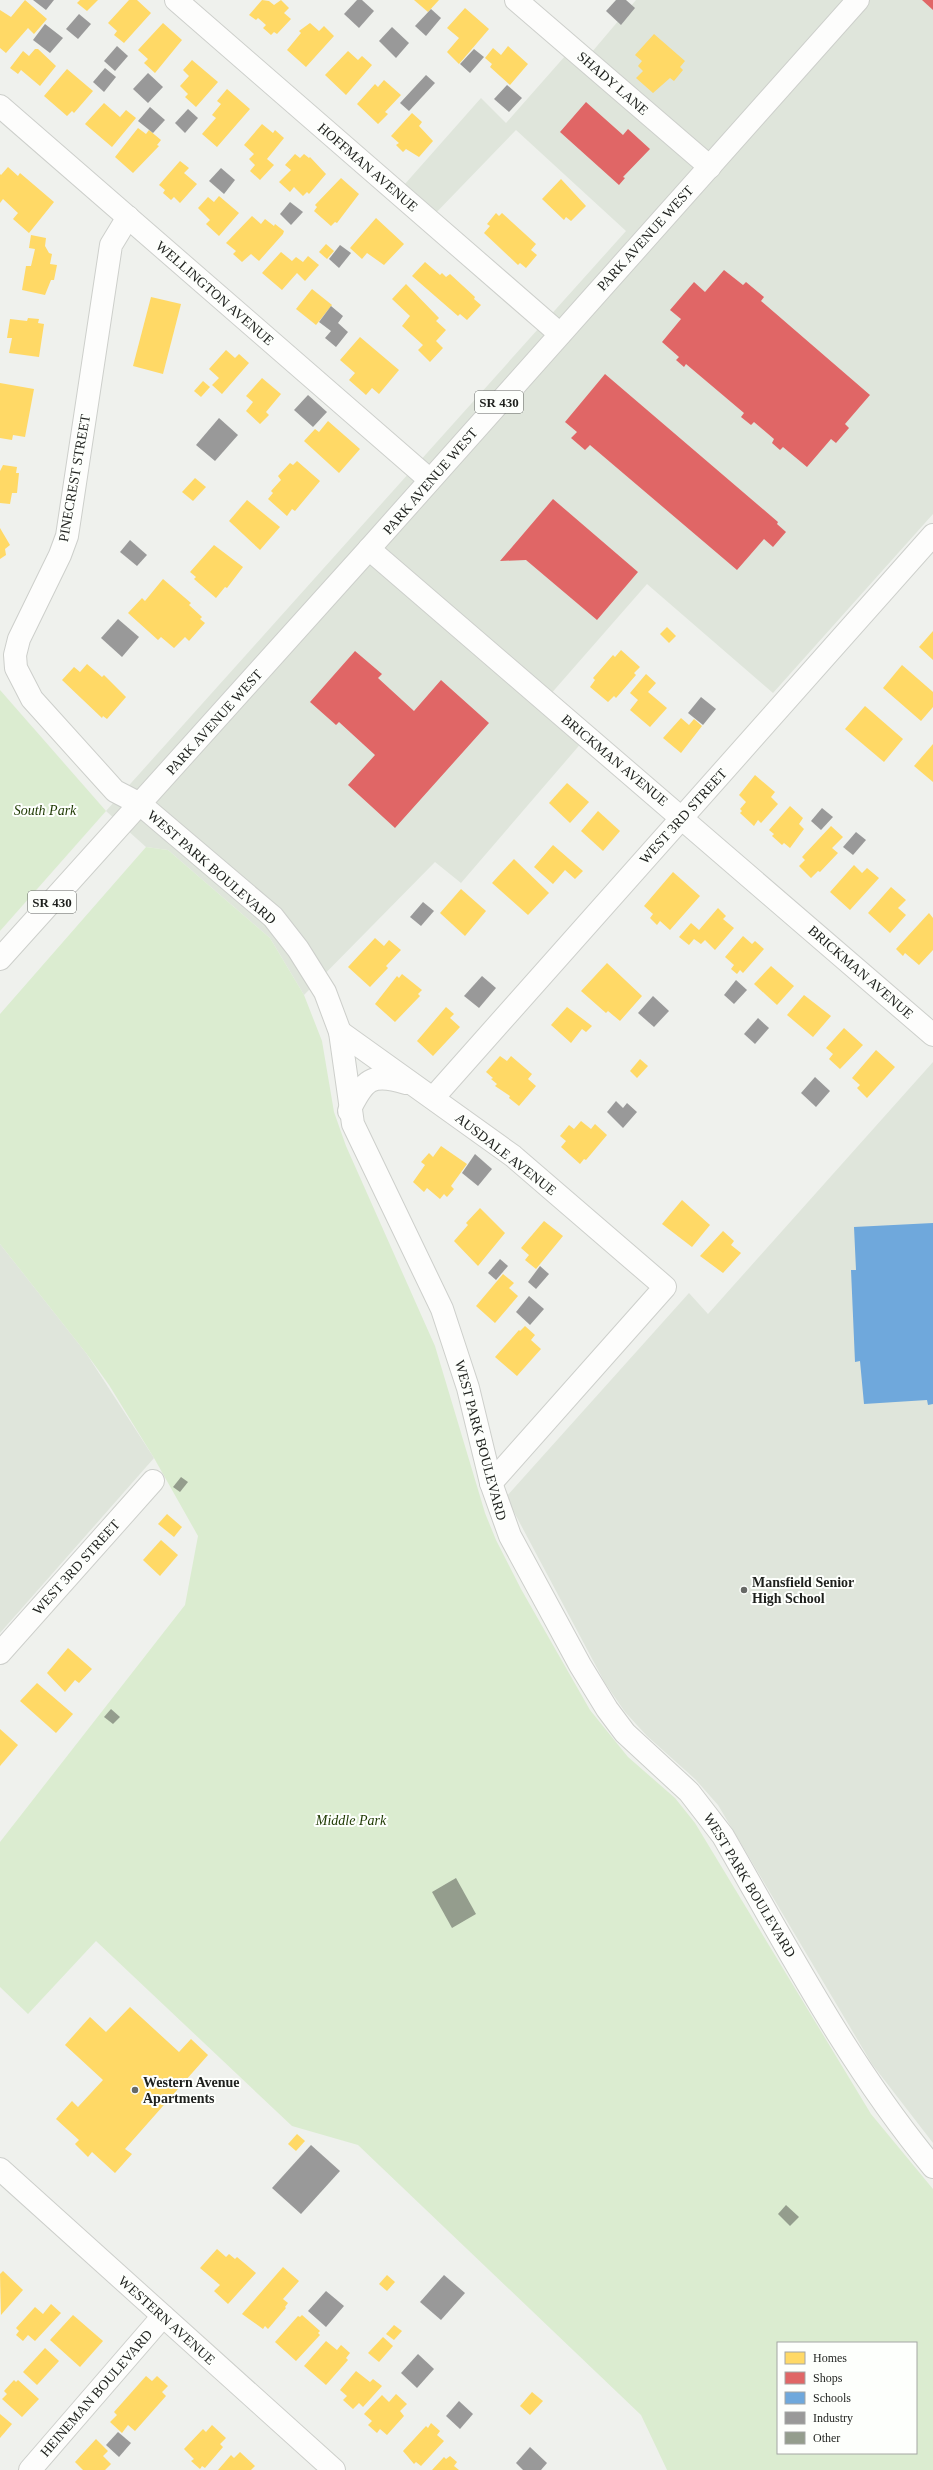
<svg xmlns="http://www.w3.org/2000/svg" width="933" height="2470" font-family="Georgia,serif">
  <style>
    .built { fill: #dfe5db }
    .green { fill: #dbecd0; fill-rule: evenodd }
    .homes { fill: #ffd966 }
    .shops { fill: #e06666 }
    .schools { fill: #6fa8dc }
    .industry { fill: #999 }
    .building { fill: #949d8d }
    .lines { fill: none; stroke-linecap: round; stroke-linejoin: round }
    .minor-casing { stroke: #cdcfcb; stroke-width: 24 }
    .major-casing { stroke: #cdcfcb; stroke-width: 24 }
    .minor { stroke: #fdfdfc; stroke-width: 22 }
    .major { stroke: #fdfdfc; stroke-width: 22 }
    .poi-dot { fill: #676966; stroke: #fdfffc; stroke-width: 1.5 }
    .labels { text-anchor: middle; stroke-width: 4; stroke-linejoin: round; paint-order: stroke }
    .shield { fill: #fdfffc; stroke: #616360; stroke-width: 1 }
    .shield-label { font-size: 13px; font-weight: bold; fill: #1e201d }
    .street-label { font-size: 14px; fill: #1e201d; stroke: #fdfffc }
    .park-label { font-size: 14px; font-style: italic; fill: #1d3801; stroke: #fdfffc }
    .poi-label { font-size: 14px; font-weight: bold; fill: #1e201d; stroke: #fdfffc; text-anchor: start }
  </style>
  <rect width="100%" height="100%" fill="#eff1ed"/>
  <g class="built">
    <path d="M636,0h297v514l-160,179 -126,-109 -105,120 41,37 -122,142 -26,-21 -131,133 -34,-57 -102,-88 -22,-3 -40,-36 520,-580 -110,-101 -86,89 -33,-26 84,-95 25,25 67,-76 13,12z"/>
    <path d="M933,1062v1081l-61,-79 -154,-259 -23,-26 -48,-43 -22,-24 -20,-29 -99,-186 183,-204 19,21z"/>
    <path d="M0,1244l86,109 68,105 -154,175z"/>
  </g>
  <g class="green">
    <path d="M0,690l106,121 -106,120z"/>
    <path d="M146,847l22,3 102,88 34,57 18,46 12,71 12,34 89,200 50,167 11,27 25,49 69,121 38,47 47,41 20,25 176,291 62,75v281h-266l-26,-55 -283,-270 -66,-19 -196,-185 -68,73 -28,-27v-145l185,-237 13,-69 -44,-78 -45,-73 -23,-32 -86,-109v-230zM778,2343h138v110h-138z"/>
  </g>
  <g class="homes">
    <path d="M25,0l22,19 -13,15 -6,-6 -22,25 -6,-5v-38l11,7z"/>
    <path d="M80,0h18l-11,11 -10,-8z"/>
    <path d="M129,0h8l14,13 -27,30 -10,-8 3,-4 -9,-8z"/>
    <path d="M262,0l7,1 5,4 7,-5 8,8 -5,5 7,6 -14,15 -3,-2 -3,3 -8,-7 3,-3 -8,-7 -2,2 -7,-5z"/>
    <path d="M414,0h25l-11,12z"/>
    <path d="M465,8l24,21 -30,35 -12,-12 12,-14 -12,-10z"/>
    <path d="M163,23l19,17 -27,33 -11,-10 4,-4 -10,-9z"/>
    <path d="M310,23l9,8 5,-5 10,10 -28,31 -19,-17 14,-17 -2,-2z"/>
    <path d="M654,34l31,27 -5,6 3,3 -9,11 -4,-3 -17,15 -17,-15 7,-7 -5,-5 4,-5 -7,-6z"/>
    <path d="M508,46l20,18 -18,21 -20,-18 2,-3 -7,-6 8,-10 8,7z"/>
    <path d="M35,49h3l18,17 -16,20 -19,-16 -3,4 -8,-6 13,-17 6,5z"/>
    <path d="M348,51l10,9 4,-4 10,9 -26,30 -21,-20z"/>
    <path d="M192,60l26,22 -22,25 -11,-10 3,-3 -8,-8 9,-10 -6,-6z"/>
    <path d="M67,69l26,22 -19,22 -2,-2 -5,5 -23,-20z"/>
    <path d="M384,80l17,15 -16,17 3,2 -10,10 -21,-20 18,-20 3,3z"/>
    <path d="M227,89l23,20 -33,38 -15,-13 14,-16 -4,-3 9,-11 -4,-3z"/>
    <path d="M104,103l16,14 6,-7 10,8 -24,29 -27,-23z"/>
    <path d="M412,113l10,9 -3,4 14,15 -14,16 -13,-8 -3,3 -7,-7 3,-2 -8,-7z"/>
    <path d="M262,124l11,9 2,-3 9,8 -17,21 7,6 -14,15 -10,-9 5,-6 -6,-6 5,-5 -10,-9z"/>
    <path d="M138,128l8,6 3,-4 12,10 -4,5 2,1 -26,27 -18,-16z"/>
    <path d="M295,154l5,4 4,-4 5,4 1,-1 16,17 -17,20 -2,-2 -4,4 -9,-9 -4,5 -11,-10 12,-12 -6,-5z"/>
    <path d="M180,161l9,7 -5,5 13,11 -17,19 -6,-6 -3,3 -8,-7 2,-3 -6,-5z"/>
    <path d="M8,167l10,9 2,-3 34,29 -25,31 -16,-14 5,-6 -15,-14 -3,4v-29l1,1z"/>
    <path d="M341,178l18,16 -22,29 -2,-1 -4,4 -17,-15 3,-4 -2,-2z"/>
    <path d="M561,179l25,27 -15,15 -5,-4 -2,3 -22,-21z"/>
    <path d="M219,196l20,17 -20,23 -13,-12 4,-4 -12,-12 10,-11 6,5z"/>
    <path d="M496,213l3,3 3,-3 34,31 -5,6 6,5 -11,13 -6,-5 -2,2 -34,-32 6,-7 -3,-2z"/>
    <path d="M252,216l9,8 4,-5 9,7 1,-2 9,7 -1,3 -24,27 -8,-7 -9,8 -9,-8 3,-3 -10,-8z"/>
    <path d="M376,218l28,26 -20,21 -17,-12 -5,6 -12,-11z"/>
    <path d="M31,235l15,3 -1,8 4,7 3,1 -2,10 7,1 -3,15h-3l-6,15 -23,-5 4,-24h5l4,-17 -6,-1z"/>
    <path d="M326,244l8,7 -7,8 -8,-7z"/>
    <path d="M281,252l11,9 4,-4 7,5 5,-6 11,9 -14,16 -8,-8 -15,17 -20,-17z"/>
    <path d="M425,262l15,13 2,-2 4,4 4,-3 25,23 -1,2 7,6 -14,15 -7,-6 -2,2 -46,-40z"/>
    <path d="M406,284l33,34 -3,3 10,9 -10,11 7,7 -13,14 -12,-12 5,-5 -21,-19 8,-10 -18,-17z"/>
    <path d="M312,289l20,16 -16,20 -20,-16z"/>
    <path d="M151,297l30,7 -18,70 -30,-8z"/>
    <path d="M28,318l11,1 -1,4 6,1 -5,33 -30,-4 3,-15h-5l3,-19 17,2z"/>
    <path d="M360,337l39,33 -20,24 -7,-6 -6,7 -17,-15 6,-7 -15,-13z"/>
    <path d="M226,350l9,8 4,-4 10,9 -27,31 -10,-9 7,-7 -10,-9z"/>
    <path d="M262,378l19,16 -15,18 3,3 -9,9 -14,-13 7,-9 -7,-6z"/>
    <path d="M203,381l7,6 -9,10 -7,-6z"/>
    <path d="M0,383l34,6 -9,48 -12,-2 -1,5 -12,-2z"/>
    <path d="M328,421l32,28 -21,24 -35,-32 11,-12 4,3z"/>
    <path d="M297,461l23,20 -25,30 -3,-2 -5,7 -19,-17 5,-6 -2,-2 10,-11 -3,-4 12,-13 3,2z"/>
    <path d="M3,465l14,2 -1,6h3l-2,20h-5l-2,11 -10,-1v-32z"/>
    <path d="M195,478l11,9 -13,14 -11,-9z"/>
    <path d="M247,500l33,27 -20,23 -31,-29z"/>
    <path d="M0,528l10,17 -5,4 1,6 -6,4z"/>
    <path d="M214,545l29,22 -16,21 -2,-1 -9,11 -22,-19 2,-2 -6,-5z"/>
    <path d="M163,579l28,24 -2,2 13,12 -2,2 5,4 -16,18 -4,-4 -11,11 -13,-11 -3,3 -30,-27 14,-15 3,3z"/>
    <path d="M667,627l9,9 -7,7 -9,-9z"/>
    <path d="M933,631v29l-14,-13z"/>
    <path d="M621,650l19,17 -6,6 2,2 -20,23 -2,-2 -6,6 -18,-15 5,-7 -2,-2 20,-23 2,2z"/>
    <path d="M87,664l15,13 2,-2 22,22 -19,22 -4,-3 -1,2 -40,-38 12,-13 6,5z"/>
    <path d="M902,665l31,27v15l-12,14 -38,-33z"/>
    <path d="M646,674l10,9 -8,9 19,16 -17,19 -20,-17 8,-10 -8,-7z"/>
    <path d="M865,706l38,33 -19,23 -39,-33z"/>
    <path d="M681,718l8,7 5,-6 8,7 -21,27 -18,-15z"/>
    <path d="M933,744v38l-19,-16z"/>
    <path d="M755,775l20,17 -4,5 7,7 -17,19 -3,-3 -4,6 -14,-13 2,-2 -2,-2 6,-7 -7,-7z"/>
    <path d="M567,783l22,19 -19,21 -21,-20z"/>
    <path d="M790,806l13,12 -4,6 5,5 -14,19 -6,-5 -2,2 -10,-9 2,-2 -5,-4z"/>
    <path d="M598,811l22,20 -17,20 -22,-20z"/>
    <path d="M831,826l12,11 -11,11 6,5 -18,19 -2,-1 -7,7 -12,-12 6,-6 -3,-3z"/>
    <path d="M553,845l30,26 -8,8 -10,-9 -12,14 -19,-17z"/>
    <path d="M514,859l35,34 -21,22 -36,-32z"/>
    <path d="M854,865l8,8 5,-5 12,10 -29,32 -20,-18z"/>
    <path d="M673,872l27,24 -30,34 -10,-9 -3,4 -7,-7 3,-4 -9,-8z"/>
    <path d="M891,887l15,13 -8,8 8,7 -16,18 -22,-20z"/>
    <path d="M461,889l25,22 -21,25 -25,-23z"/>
    <path d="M718,908l8,8 -3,3 11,9 -19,22 -10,-10 -4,4 -7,-5 -5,6 -10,-8 12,-14 8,7z"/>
    <path d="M929,913l4,5v32l-14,15 -14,-12 -2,3 -7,-7z"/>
    <path d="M743,936l9,8 3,-3 9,8 -21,24 -3,-3 -3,4 -6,-5 3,-4 -9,-8z"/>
    <path d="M375,938l9,8 5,-6 12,10 -15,16 2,2 -18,19 -22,-20z"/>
    <path d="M607,963l35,33 -22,25 -12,-10 -2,2 -25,-22z"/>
    <path d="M771,966l23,20 -17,19 -23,-21z"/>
    <path d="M402,974l20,16 -4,4 2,2 -25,26 -20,-18 22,-28 2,2z"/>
    <path d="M804,995l27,21 -18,21 -26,-22z"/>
    <path d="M446,1007l8,7 -4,4 10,9 -27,29 -16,-15z"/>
    <path d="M567,1007l25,19 -6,6 -4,-3 -11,14 -20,-18z"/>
    <path d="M844,1028l19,17 -23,24 -11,-10 4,-5 -7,-6z"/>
    <path d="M876,1050l19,17 -28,31 -10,-10 3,-3 -8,-7z"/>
    <path d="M500,1056l7,5 4,-5 21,18 -4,5 8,7 -17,20 -10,-8 1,-2 -15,-10 2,-2 -6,-5 2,-1 -7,-6z"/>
    <path d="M640,1059l8,7 -11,12 -7,-7z"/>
    <path d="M581,1121l10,8 4,-5 12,11 -21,25 -2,-1 -4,5 -19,-17 5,-6 -6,-5 9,-11 5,4z"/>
    <path d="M441,1146l26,18 -16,22 3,3 -7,8 -3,-3 -4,5 -13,-11 -3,4 -11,-10 12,-17 -4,-3 8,-9 4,4z"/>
    <path d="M682,1200l28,25 -18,22 -30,-23z"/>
    <path d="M480,1208l25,25 -27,33 -24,-25 14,-16 -2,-2z"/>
    <path d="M544,1221l19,15 -27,33 -11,-9 4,-5 -8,-7z"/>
    <path d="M723,1231l11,10 -3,4 10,8 -18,20 -23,-17z"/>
    <path d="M503,1274l11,9 -5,5 9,8 -23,27 -19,-17z"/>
    <path d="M525,1326l10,9 -4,5 10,9 -24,27 -22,-19 24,-27 1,1z"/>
    <path d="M167,1514l15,13 -8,10 -16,-13z"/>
    <path d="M161,1540l17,15 -18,21 -17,-16z"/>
    <path d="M68,1648l24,21 -13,14 -4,-3 -10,12 -18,-19z"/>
    <path d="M37,1683l36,31 -17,19 -36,-32z"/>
    <path d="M0,1729l18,16 -18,21z"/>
    <path d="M130,2007l49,45 12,-13 17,16 -83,94 7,5 -17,19 -23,-21 -4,5 -13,-13 4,-4 -23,-21 16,-18 6,6 25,-27 -38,-35 25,-28 16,15z"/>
    <path d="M297,2134l8,7 -9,10 -8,-7z"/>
    <path d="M217,2249l9,8 3,-3 6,5 2,-2 19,16 -28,31 -14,-13 6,-6 -20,-17z"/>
    <path d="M283,2267l16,14 -16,18 5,4 -3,4 1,1 -18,21 -3,-3 -2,3 -21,-15z"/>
    <path d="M3,2271l20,19 -22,25 -1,-41z"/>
    <path d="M387,2275l8,7 -8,9 -8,-7z"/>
    <path d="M51,2304l10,9 -26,28 -7,-6 -5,6 -7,-6 3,-4 -3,-3 19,-21 8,7z"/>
    <path d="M73,2315l30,26 -23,26 -30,-27z"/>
    <path d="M302,2315l18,16 -2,2 2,2 -24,26 -21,-19 23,-26 2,1z"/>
    <path d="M394,2325l8,6 -8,9 -8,-6z"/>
    <path d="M383,2337l10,9 -14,16 -11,-9z"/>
    <path d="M326,2341l11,9 4,-5 9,8 -4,5 2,2 -22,25 -22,-19z"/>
    <path d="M45,2348l14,13 -22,24 -14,-13z"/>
    <path d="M356,2371l14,11 3,-3 9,7 -19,21 -4,-4 -6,6 -10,-9 4,-4 -7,-6z"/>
    <path d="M146,2376l6,5 5,-5 11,10 -6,6 4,4 -31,35 -7,-6 -6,8 -12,-11 7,-7 -3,-3z"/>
    <path d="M14,2380l2,2 2,-2 21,19 -17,18 -20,-18 5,-5 -3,-3z"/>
    <path d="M532,2392l11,9 -13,14 -10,-9z"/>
    <path d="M396,2394l11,10 -7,7 4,5 -17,19 -7,-6 -3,4 -9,-8 4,-4 -8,-7 18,-19 7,7z"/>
    <path d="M0,2414l12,10 -12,14z"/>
    <path d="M431,2423l9,8 -3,4 7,6 -23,25 -5,-4 -2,2 -11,-13 23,-25 2,2z"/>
    <path d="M212,2425l14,13 -6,6 3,3 -18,21 -3,-2 -2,3 -9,-8 3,-2 -10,-10 19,-20 3,3z"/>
    <path d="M96,2439l12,12 -5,5 8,8 -6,6h-22l-8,-8z"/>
    <path d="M240,2452l15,14 -4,4h-33l13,-15 3,3z"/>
    <path d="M450,2456l7,6 -3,4 5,4h-27l12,-13 2,2z"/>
  </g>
  <g class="shops">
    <path d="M922,0h11v10z"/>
    <path d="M586,102l37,33 5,-6 22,20 -27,28 2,1 -6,7 -59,-53z"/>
    <path d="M724,270l19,15 3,-3 18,15 -3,4 109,94 -25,29 4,4 -13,15 -5,-4 -24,28 -24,-20 -3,3 -8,-7 2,-4 -20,-17 -3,3 -10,-8 3,-4 -58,-49 -2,3 -8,-7 3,-3 -17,-15 19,-23 -11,-9 24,-28 11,10z"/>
    <path d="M605,374l173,148 -1,2 9,8 -13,15 -9,-8 -27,31 -147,-125 -5,5 -14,-12 6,-6 -12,-10z"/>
    <path d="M553,499l85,73 -41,48 -71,-60 -26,1z"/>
    <path d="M355,651l27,23 -4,4 36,33 27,-31 48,43 -94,105 -47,-43 27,-30 -36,-33 -3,3 -26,-23z"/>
  </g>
  <path class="schools" d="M933,1223v181l-5,1 -1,-5 -63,4 -4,-43 -5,1 -4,-92h5l-2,-43z"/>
  <g class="industry">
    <path d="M33,0h21l-8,10z"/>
    <path d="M357,0h5l12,11 -15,17 -15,-14z"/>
    <path d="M616,0h10l9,8 -14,17 -15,-14z"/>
    <path d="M431,9l10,9 -15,18 -11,-10z"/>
    <path d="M79,14l12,10 -13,15 -12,-10z"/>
    <path d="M45,24l18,14 -13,15 -17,-13z"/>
    <path d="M392,27l17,16 -13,15 -17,-17z"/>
    <path d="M117,46l11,10 -13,15 -11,-10z"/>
    <path d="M474,49l10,8 -14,16 -10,-9z"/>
    <path d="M105,68l11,9 -12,15 -11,-10z"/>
    <path d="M148,73l15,14 -15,16 -15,-14z"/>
    <path d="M426,75l9,8 -26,28 -9,-8z"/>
    <path d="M507,85l15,13 -13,14 -15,-13z"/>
    <path d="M150,107l15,13 -12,13 -15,-12z"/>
    <path d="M188,109l10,9 -13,15 -10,-10z"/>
    <path d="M221,168l14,12 -11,14 -15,-13z"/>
    <path d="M290,202l13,10 -12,13 -11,-11z"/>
    <path d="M340,245l11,8 -12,15 -10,-9z"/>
    <path d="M331,306l12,10 -5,7 10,9 -12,15 -11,-9 6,-7 -12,-9z"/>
    <path d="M308,395l19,17 -14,15 -19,-17z"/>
    <path d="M219,418l19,17 -23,26 -19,-16z"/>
    <path d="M130,540l17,15 -10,11 -17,-14z"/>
    <path d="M118,619l21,18 -17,20 -21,-19z"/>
    <path d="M701,697l15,12 -13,16 -15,-12z"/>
    <path d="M822,808l11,9 -12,13 -10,-9z"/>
    <path d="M856,832l10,8 -13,15 -10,-8z"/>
    <path d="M423,902l11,9 -13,15 -11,-9z"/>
    <path d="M482,976l14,12 -17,20 -15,-12z"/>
    <path d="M736,980l11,10 -13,14 -10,-9z"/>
    <path d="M653,996l16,15 -15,16 -16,-14z"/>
    <path d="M758,1018l11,10 -14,16 -11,-10z"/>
    <path d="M815,1077l15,14 -14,16 -15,-14z"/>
    <path d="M616,1101l7,7 4,-5 10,9 -14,16 -16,-16z"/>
    <path d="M475,1154l17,15 -14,17 -16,-13z"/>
    <path d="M500,1259l8,7 -12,14 -8,-7z"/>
    <path d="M540,1266l9,8 -13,15 -8,-7z"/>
    <path d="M529,1296l15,13 -14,16 -14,-13z"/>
    <path d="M311,2145l29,26 -39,43 -29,-26z"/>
    <path d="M444,2275l21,18 -24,27 -21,-18z"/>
    <path d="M326,2291l18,15 -18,21 -18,-16z"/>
    <path d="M418,2354l16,15 -17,19 -16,-15z"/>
    <path d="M459,2401l14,13 -13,15 -14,-13z"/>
    <path d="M118,2432l13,11 -12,14 -13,-12z"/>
    <path d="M530,2447l17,16 -6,7h-18l-7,-7z"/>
  </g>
  <g class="building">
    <path d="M181,1477l7,5 -8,10 -7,-5z"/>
    <path d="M111,1709l9,8 -7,7 -9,-7z"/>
    <path d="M456,1878l20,36 -24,14 -20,-36z"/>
    <path d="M786,2205l13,12 -9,9 -12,-12z"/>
  </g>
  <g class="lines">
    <defs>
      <g id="minor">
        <path d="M176,0l384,334"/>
        <path d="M516,0l194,167"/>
        <path d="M0,106l430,374"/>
        <path d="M128,217l-17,28 -44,291 -7,19 -41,84 -4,16 1,13 16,31 83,92 25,13 133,113 25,32 27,43 15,40 13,92 89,185 26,79 23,95 19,53 70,129 27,44 18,24 64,59 34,44c65,113 126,230 210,331"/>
        <path d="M369,549l564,486"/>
        <path d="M340,1032l173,124 152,131 -174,196"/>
        <path d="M433,1098l500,-563"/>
        <path d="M349,1111c15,-31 22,-39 57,-28"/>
        <path d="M0,1653l153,-172"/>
        <path d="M0,2169l334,301"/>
        <path d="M30,2470l133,-154"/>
      </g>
      <path id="major" d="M0,959l369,-410 489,-549"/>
    </defs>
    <use href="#minor" class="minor-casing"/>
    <use href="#major" class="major-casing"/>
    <use href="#minor" class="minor"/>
    <use href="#major" class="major"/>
  </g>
  <g class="poi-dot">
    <circle cx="744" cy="1590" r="4"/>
    <circle cx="135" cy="2090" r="4"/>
  </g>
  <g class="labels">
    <g class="shield">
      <rect x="475" y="391" width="48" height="22" rx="3"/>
      <rect x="28" y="891" width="48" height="22" rx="3"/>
    </g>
    <g class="shield-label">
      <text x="499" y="407">SR 430</text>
      <text x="52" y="907">SR 430</text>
    </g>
    <g class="street-label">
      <text transform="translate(613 83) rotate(41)" y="5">SHADY LANE</text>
      <text transform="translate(368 167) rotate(41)" y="5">HOFFMAN AVENUE</text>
      <text transform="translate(645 238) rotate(-48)" y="5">PARK AVENUE WEST</text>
      <text transform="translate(215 293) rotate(41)" y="5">WELLINGTON AVENUE</text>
      <text transform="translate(74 478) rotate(-80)" y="5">PINECREST STREET</text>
      <text transform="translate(430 481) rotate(-49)" y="5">PARK AVENUE WEST</text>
      <text transform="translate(214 722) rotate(-48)" y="5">PARK AVENUE WEST</text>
      <text transform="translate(615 760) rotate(40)" y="5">BRICKMAN AVENUE</text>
      <text transform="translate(683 816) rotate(-48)" y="5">WEST 3RD STREET</text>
      <text transform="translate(212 867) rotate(41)" y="5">WEST PARK BOULEVARD</text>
      <text transform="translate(861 972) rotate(41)" y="5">BRICKMAN AVENUE</text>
      <text transform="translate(506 1154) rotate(38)" y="5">AUSDALE AVENUE</text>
      <text transform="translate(481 1440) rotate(75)" y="5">WEST PARK BOULEVARD</text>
      <text transform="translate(76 1567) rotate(-48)" y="5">WEST 3RD STREET</text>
      <text transform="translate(750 1885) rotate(59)" y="5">WEST PARK BOULEVARD</text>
      <text transform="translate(167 2320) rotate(42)" y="5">WESTERN AVENUE</text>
      <text transform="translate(96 2393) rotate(-49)" y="5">HEINEMAN BOULEVARD</text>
    </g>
    <g class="park-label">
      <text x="45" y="815">South Park</text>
      <text x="351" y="1825">Middle Park</text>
    </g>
    <g class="poi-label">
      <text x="752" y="1587">Mansfield Senior<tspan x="752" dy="16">High School</tspan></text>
      <text x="143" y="2087">Western Avenue<tspan x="143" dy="16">Apartments</tspan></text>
    </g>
  </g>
  <rect x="777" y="2342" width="140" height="112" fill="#fdfffc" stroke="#a4a6a3"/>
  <rect x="785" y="2352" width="20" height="12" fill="#ffd966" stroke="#a4a6a3"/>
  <text x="813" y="2362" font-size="12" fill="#1e201d">Homes</text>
  <rect x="785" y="2372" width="20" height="12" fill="#e06666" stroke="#a4a6a3"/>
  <text x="813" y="2382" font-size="12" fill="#1e201d">Shops</text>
  <rect x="785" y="2392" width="20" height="12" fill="#6fa8dc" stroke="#a4a6a3"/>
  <text x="813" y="2402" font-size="12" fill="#1e201d">Schools</text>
  <rect x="785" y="2412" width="20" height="12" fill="#999999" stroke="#a4a6a3"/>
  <text x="813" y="2422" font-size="12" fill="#1e201d">Industry</text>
  <rect x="785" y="2432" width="20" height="12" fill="#949d8d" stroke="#a4a6a3"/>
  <text x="813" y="2442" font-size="12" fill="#1e201d">Other</text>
</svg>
